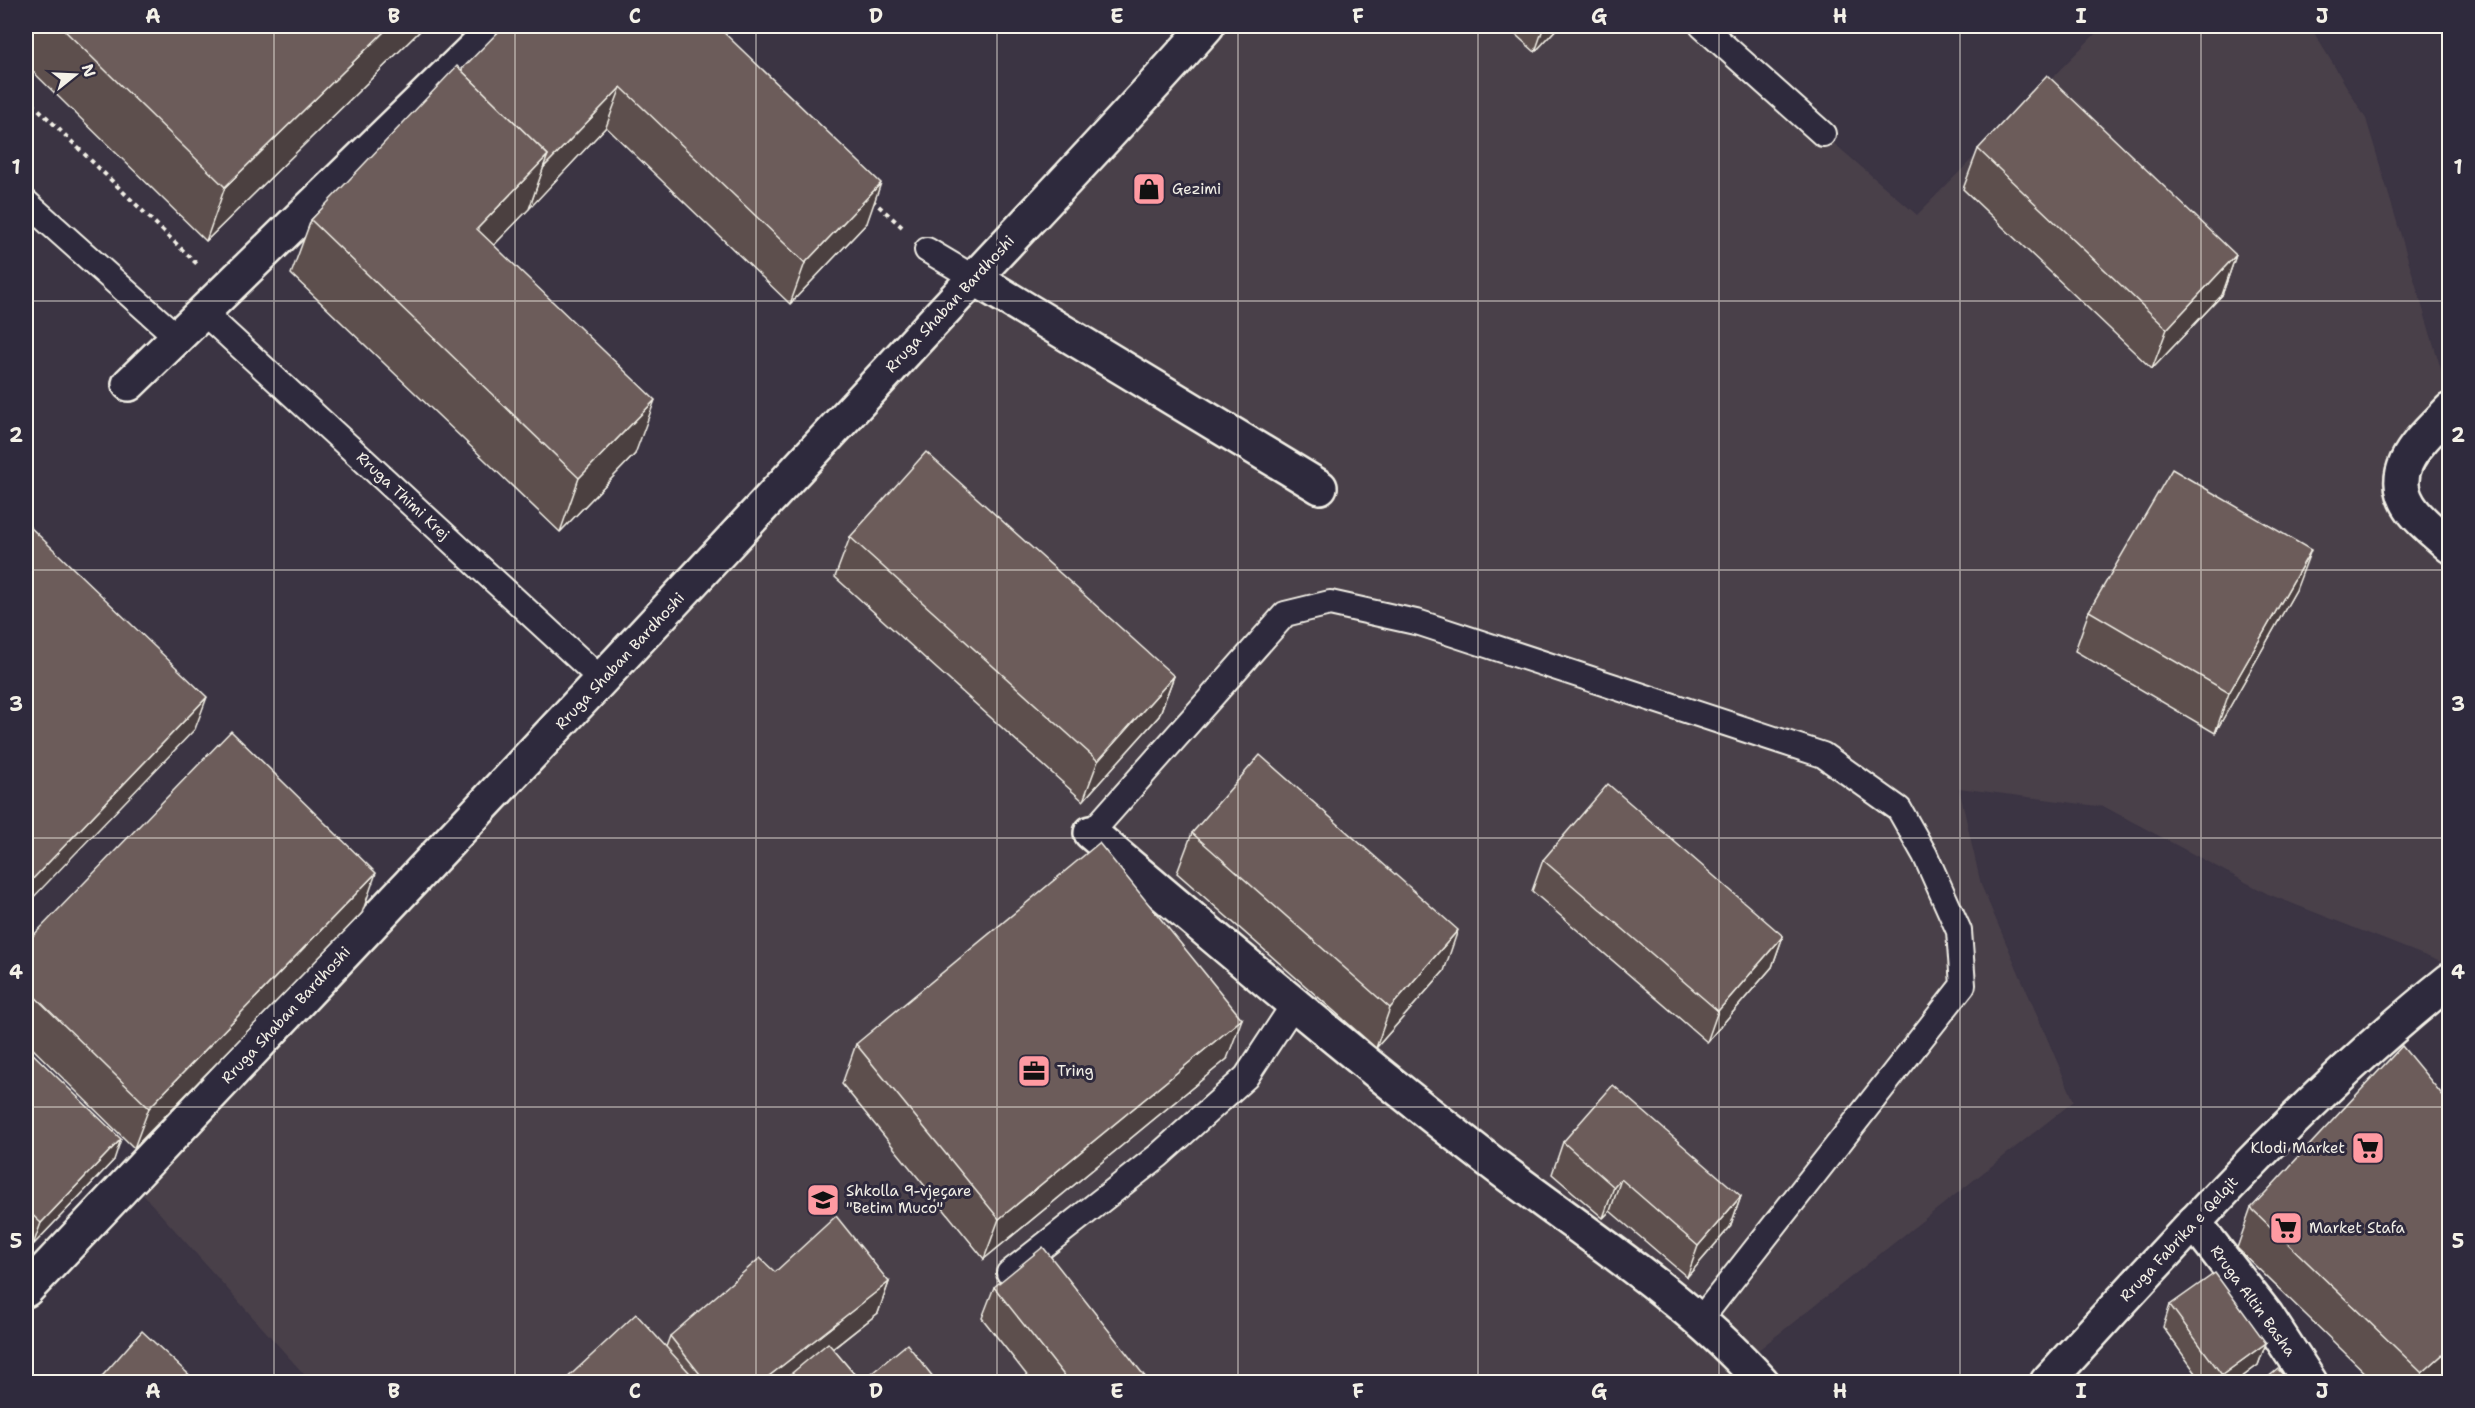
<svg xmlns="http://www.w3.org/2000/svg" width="2475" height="1408" font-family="'Shantell Sans',sans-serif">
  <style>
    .built { fill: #4a404a }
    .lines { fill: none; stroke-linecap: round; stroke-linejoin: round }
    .service-casing { stroke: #f4f1e8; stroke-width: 28 }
    .minor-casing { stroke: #f4f1e8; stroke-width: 38 }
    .tertiary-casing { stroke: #f4f1e8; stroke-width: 38 }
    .path { stroke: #f4f1e8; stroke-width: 4; stroke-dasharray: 4.5 4.5; stroke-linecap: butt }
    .service { stroke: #2f2a3d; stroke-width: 24 }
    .minor { stroke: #2f2a3d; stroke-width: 33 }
    .tertiary { stroke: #2f2a3d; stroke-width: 33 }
    .wall { fill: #5d4f4d; stroke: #f4f1e8; stroke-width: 1.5 }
    .shaded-wall { fill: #4c403f; stroke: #f4f1e8; stroke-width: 1.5 }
    .building { fill: #6c5c5a; stroke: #f4f1e8; stroke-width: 1.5 }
    .grid { fill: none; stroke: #f4f1e8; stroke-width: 1.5; stroke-opacity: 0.55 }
    .labels { text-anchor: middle; stroke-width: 6; stroke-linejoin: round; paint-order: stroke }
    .poi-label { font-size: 15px; fill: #f4f1e8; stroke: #2f2a3d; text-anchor: start }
    .street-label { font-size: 15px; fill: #f4f1e8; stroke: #2f2a3d }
    .neatline { fill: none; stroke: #f4f1e8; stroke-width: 2 }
    .grid-label { font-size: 20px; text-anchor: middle; font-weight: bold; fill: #f4f1e8 }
  </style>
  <rect width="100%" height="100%" fill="#3b3443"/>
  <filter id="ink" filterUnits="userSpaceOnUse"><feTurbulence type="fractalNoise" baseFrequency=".0167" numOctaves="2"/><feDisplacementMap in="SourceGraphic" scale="12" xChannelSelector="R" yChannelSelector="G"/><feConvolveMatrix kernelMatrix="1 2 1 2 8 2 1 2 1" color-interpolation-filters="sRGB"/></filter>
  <g filter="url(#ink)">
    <path class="built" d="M1207,26h495l121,108 94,81 186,-189h207l56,93 83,277 -46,71 46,79v419l-181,-71 -163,-87 -146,-19 22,97 93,216 -331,261 -21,20h-1411l-181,-202z"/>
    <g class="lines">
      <defs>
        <g id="service">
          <path d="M1702,26l121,108"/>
          <path d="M26,202l151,135"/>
          <path d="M927,250l47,28"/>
          <path d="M203,312l400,369"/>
          <path d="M1091,833l194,-219 45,-11 90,20 403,132 76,54 26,46 34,76 4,54 -263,335"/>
          <path d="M1009,1273l149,-117 88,-79 48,-73"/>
        </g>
        <g id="minor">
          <path d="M974,278l346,209"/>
          <path d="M129,384l368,-358"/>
          <path d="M1091,833c128,108 255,217 387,319 96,75 203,140 284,230"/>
          <path d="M2194,1222l73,94 43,66"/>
        </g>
        <g id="tertiary">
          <path d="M2450,410c-27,29 -68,60 -37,101 10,13 25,24 37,35"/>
          <path d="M26,1290c289,-305 577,-610 862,-919 106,-116 216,-228 319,-345"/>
          <path d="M2047,1382c128,-139 254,-283 403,-402"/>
        </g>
      </defs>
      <use href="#service" class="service-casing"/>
      <use href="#minor" class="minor-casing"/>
      <use href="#tertiary" class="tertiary-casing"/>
      <g class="path">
        <path d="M26,97l172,168"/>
        <path d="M872,200l30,27"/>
      </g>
      <use href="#service" class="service"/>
      <use href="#minor" class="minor"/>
      <use href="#tertiary" class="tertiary"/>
    </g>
    <g class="wall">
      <path d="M26,26h399l-219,215 -180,-176z"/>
      <path d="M717,26l150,197 -77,81 -184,-177 -112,118 141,209 -75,78 -269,-258 20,-54 150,-150z"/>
      <path d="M1506,26h53l-24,26z"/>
      <path d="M1978,149l258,106 -14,40 -70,74 -189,-180z"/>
      <path d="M850,537l324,139 -15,40 -76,85 -248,-224z"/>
      <path d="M2296,590l-81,143 -140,-82 14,-40z"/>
      <path d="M1192,833l252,138 -68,77 -199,-175z"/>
      <path d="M1543,860l240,76 -11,31 -65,75 -175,-151z"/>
      <path d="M362,913l-228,235 -108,-106v-99z"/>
      <path d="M856,1044l371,15 -243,200 -142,-175z"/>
      <path d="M26,1052l88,108 -81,85 -7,-7z"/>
      <path d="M1563,1142l178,54 -11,31 -43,50 -77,-66 -7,7 -51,-44z"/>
      <path d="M2251,1208l199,175h-74l-139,-135z"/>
      <path d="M775,1272l114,10 -11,31 -45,36 28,33 77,1h-376l104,-36 4,-11z"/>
      <path d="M994,1287l156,96h-117l-51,-65z"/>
      <path d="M2170,1305l96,38 -8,22 -24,18h-31l-40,-56z"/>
    </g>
    <g class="shaded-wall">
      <path d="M390,26h35l-219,215 19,-54z"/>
      <path d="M1544,26h15l-24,26z"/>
      <path d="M621,87l-15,40 -77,82 14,-41z"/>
      <path d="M548,155l-19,54 -71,73 19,-53z"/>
      <path d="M881,183l-14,40 -77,81 15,-41z"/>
      <path d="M2236,255l-14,40 -70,74 15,-40z"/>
      <path d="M655,400l-20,54 -75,78 19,-54z"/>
      <path d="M2311,550l-15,40 -81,143 14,-40z"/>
      <path d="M1174,676l-15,40 -76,85 15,-40z"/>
      <path d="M207,697l-12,32 -169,176v-19z"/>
      <path d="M376,873l-14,40 -228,235 15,-40z"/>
      <path d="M1458,930l-14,41 -68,77 14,-40z"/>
      <path d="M1783,936l-11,31 -65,75 11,-31z"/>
      <path d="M1242,1019l-15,40 -243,200 15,-40z"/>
      <path d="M121,1139l-7,21 -81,85 8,-22z"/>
      <path d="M1621,1179l-11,32 -7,7 11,-31z"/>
      <path d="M1741,1196l-11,31 -43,50 11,-31z"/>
      <path d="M889,1282l-11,31 -89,70h-29z"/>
      <path d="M2266,1343l-8,22 -24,18h-15l3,-8z"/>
      <path d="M2450,1348v27l-9,8h-23l4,-10z"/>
    </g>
    <g class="building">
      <path d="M60,26h330l-165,161z"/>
      <path d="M504,26h213l164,157 -76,80 -184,-176 -78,81 5,-13 -87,-85z"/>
      <path d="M457,66l91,89 -71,74 178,171 -76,78 -268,-258z"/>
      <path d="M2047,75l189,180 -69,74 -189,-180z"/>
      <path d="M926,452l248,224 -76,85 -248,-224z"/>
      <path d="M2172,469l139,81 -82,143 -140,-82z"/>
      <path d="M26,523l181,174 -181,189z"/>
      <path d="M231,731l145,142 -227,235 -123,-120v-45z"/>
      <path d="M1260,755l198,175 -68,78 -198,-175z"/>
      <path d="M1608,784l175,152 -65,75 -175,-151z"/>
      <path d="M1099,843l143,176 -243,200 -143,-175z"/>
      <path d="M2402,1046l48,58v244l-28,25 -171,-165z"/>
      <path d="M28,1049l93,90 -80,84 -15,-14v-157z"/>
      <path d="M1613,1085l128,111 -43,50 -77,-67 -7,8 -51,-45z"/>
      <path d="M836,1216l53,66 -129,101h-53l-37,-47 90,-78 15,14z"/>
      <path d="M1043,1247l107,136h-80l-76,-96z"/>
      <path d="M2215,1273l51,70 -44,32 -52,-70z"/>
      <path d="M636,1314l63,69h-137z"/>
      <path d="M142,1331l56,52h-102z"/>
      <path d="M828,1343l33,39 46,-38 31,39h-158z"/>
      <path d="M2278,1369l12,14h-29z"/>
      <path d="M2450,1370v13h-14z"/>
      <path d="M2188,1376l5,7h-15z"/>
    </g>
  </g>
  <path class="grid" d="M274,26v1356M515,26v1356M756,26v1356M997,26v1356M1238,26v1356M1478,26v1356M1719,26v1356M1960,26v1356M2201,26v1356M26,301h2424M26,570h2424M26,838h2424M26,1107h2424"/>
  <defs>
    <symbol id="shop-square" viewBox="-11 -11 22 22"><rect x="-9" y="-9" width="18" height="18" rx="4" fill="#ff9aa2" stroke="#2f2a3d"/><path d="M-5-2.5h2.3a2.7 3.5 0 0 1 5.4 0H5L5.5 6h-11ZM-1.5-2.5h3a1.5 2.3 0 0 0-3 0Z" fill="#111"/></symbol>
    <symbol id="office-square" viewBox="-11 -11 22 22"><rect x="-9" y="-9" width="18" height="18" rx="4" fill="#ff9aa2" stroke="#2f2a3d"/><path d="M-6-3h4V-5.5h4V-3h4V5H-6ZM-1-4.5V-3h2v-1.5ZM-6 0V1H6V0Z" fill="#111"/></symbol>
    <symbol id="supermarket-square" viewBox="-11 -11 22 22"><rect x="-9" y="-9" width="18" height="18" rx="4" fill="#ff9aa2" stroke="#2f2a3d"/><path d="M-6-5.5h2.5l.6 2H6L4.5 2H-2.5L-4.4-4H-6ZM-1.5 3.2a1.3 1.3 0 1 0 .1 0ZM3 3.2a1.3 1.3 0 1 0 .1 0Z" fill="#111"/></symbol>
    <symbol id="school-square" viewBox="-11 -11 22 22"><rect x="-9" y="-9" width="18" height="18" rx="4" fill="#ff9aa2" stroke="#2f2a3d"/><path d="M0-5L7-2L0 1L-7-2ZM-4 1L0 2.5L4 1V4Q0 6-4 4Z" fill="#111"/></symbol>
  </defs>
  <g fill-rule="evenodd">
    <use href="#shop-square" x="1130" y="170" width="38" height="38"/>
    <use href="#office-square" x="1015" y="1052" width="38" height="38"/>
    <use href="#supermarket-square" x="2349" y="1129" width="38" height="38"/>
    <use href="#school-square" x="804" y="1181" width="38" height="38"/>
    <use href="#supermarket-square" x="2267" y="1209" width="38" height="38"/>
  </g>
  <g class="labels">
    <g class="poi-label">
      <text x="1172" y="194">Gezimi</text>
      <text x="1057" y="1076">Tring</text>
      <text x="2345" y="1153" text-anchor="end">Klodi Market</text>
      <text x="846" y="1196">Shkolla 9-vjeçare<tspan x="846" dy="17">"Betim Muco"</tspan></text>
      <text x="2309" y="1233">Market Stafa</text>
    </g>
    <g class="street-label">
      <text transform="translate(950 304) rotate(-47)" y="5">Rruga Shaban Bardhoshi</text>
      <text transform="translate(403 496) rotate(43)" y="5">Rruga Thimi Krej</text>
      <text transform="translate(620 661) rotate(-47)" y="5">Rruga Shaban Bardhoshi</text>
      <text transform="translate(286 1015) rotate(-47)" y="5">Rruga Shaban Bardhoshi</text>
      <text transform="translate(2179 1239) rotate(-47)" y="5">Rruga Fabrika e Qelqit</text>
      <text transform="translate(2253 1301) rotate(54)" y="5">Rruga Altin Basha</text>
    </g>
  </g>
  <rect width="2475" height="1408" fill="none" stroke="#2f2a3d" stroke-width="66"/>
  <g transform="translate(75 75) rotate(72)" stroke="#2f2a3d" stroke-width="4.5" paint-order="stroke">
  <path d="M0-4.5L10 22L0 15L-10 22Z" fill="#f4f1e8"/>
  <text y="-9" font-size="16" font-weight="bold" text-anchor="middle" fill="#f4f1e8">N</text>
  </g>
  <rect x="33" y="33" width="2409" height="1342" class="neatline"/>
  <g class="grid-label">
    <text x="153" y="23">A</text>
    <text x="394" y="23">B</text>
    <text x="635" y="23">C</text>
    <text x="876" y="23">D</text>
    <text x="1117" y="23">E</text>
    <text x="1358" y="23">F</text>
    <text x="1599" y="23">G</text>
    <text x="1840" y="23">H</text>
    <text x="2081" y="23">I</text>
    <text x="2322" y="23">J</text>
    <text x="16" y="174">1</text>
    <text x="2458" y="174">1</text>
    <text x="16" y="442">2</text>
    <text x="2458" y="442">2</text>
    <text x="16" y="711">3</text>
    <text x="2458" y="711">3</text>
    <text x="16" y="979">4</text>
    <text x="2458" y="979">4</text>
    <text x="16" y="1248">5</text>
    <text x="2458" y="1248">5</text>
    <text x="153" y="1398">A</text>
    <text x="394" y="1398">B</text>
    <text x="635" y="1398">C</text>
    <text x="876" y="1398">D</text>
    <text x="1117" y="1398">E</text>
    <text x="1358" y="1398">F</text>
    <text x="1599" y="1398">G</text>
    <text x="1840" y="1398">H</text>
    <text x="2081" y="1398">I</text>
    <text x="2322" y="1398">J</text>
  </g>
</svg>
